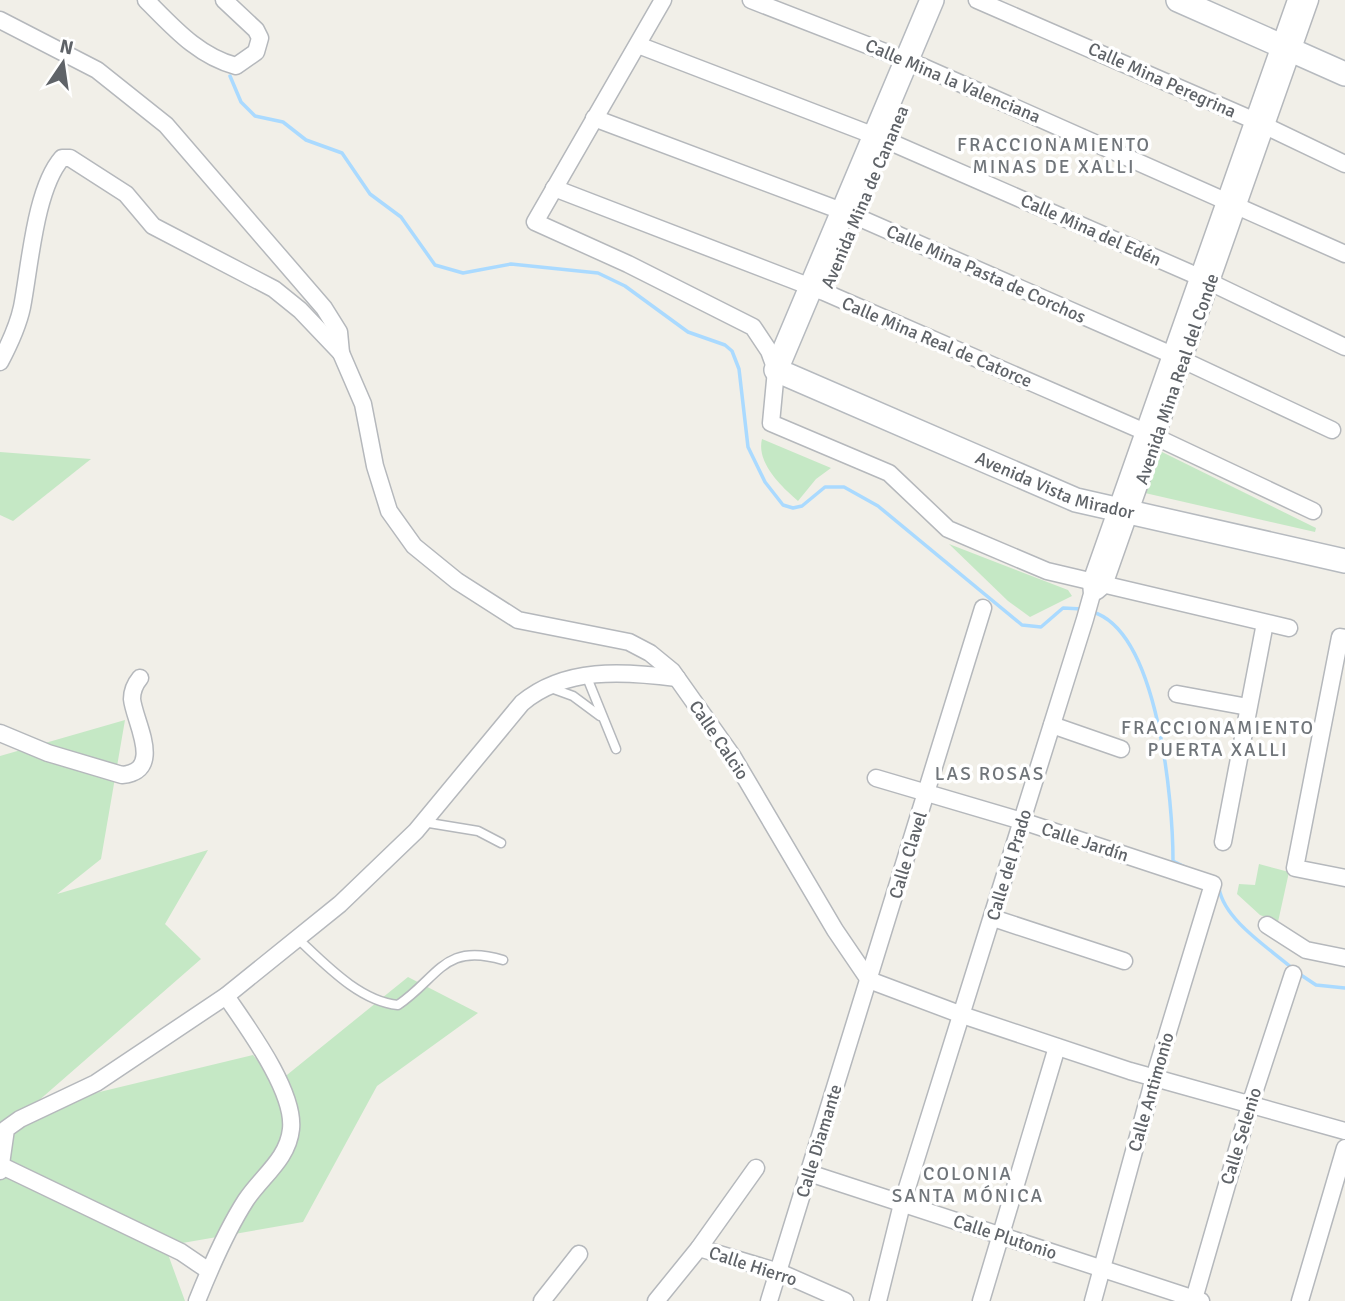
<svg xmlns="http://www.w3.org/2000/svg" width="1345" height="1301" font-family="Signika,sans-serif">
  <style>
    .green { fill: #c5e8c5 }
    .lines { fill: none; stroke-linecap: round; stroke-linejoin: round }
    .stream { stroke: #aadaff; stroke-width: 3.5 }
    .lane-casing { stroke: #b5b8bc; stroke-width: 11 }
    .street-casing { stroke: #b5b8bc; stroke-width: 19 }
    .secondary-casing { stroke: #b6babf; stroke-width: 26 }
    .lane { stroke: #fff; stroke-width: 8 }
    .street { stroke: #fff; stroke-width: 16 }
    .secondary { stroke: #fff; stroke-width: 23 }
    .labels { text-anchor: middle; stroke-width: 7; stroke-linejoin: round; paint-order: stroke }
    .street-label { font-size: 18px; fill: #5f6368; stroke: #fff }
    .neighbourhood-label { font-size: 19px; letter-spacing: 2px; fill: #70757a; stroke: #fff }
  </style>
  <rect width="100%" height="100%" fill="#f1efe8"/>
  <g class="green">
    <path d="M762,439l69,29 -15,11 -18,22c-16,-14 -42,-38 -36,-62z"/>
    <path d="M1160,451l156,77 -1,4 -170,-39z"/>
    <path d="M0,452l91,7 -78,62 -13,-6z"/>
    <path d="M949,544l119,46 4,6 -42,21 -22,-16z"/>
    <path d="M125,720l-24,139 -44,35 151,-44 -43,74 36,35 -172,150 224,-54 24,28 131,-106 70,36 -101,73 -74,136 -138,24 20,55h-185v-545z"/>
    <path d="M1259,864l30,8 -11,50 -18,-7 -23,-21 2,-10 16,1z"/>
  </g>
  <g class="lines">
    <g class="stream">
      <path d="M230,76l11,26 14,14 28,6 23,18 36,13 28,41 31,23 34,48 28,8 48,-9 87,9 27,13 63,46 37,13 7,6 7,18 9,78 17,35 18,23 10,3 9,-2 23,-19h19l34,19 144,119 19,2 22,-19 19,1"/>
      <path d="M1093,612c66,21 80,191 80,249l12,6"/>
      <path d="M1219,888c5,32 50,60 73,80"/>
      <path d="M1298,973l18,12 29,3"/>
    </g>
    <defs>
      <g id="lane">
        <path d="M586,675l30,74"/>
        <path d="M551,688l22,8 27,20"/>
        <path d="M423,822l55,9 23,12"/>
        <path d="M297,938c28,26 62,63 101,67 41,-28 46,-63 105,-45"/>
      </g>
      <g id="street">
        <path d="M146,0c27,27 52,56 90,66l20,-14 4,-14 -4,-8 -32,-30"/>
        <path d="M663,0l-128,222 93,42 125,63 16,24 7,19 -5,53 118,50 59,56 99,42 242,57"/>
        <path d="M751,0l170,66 424,188"/>
        <path d="M977,0l276,120 92,44"/>
        <path d="M0,20l97,50 69,55 158,183 15,24 2,21 22,51 12,62 14,45 25,35 43,35 61,39 111,22 21,11 22,18 61,86 102,173 34,50 93,35 168,56 215,60"/>
        <path d="M638,45l250,96 309,135 148,71"/>
        <path d="M594,118l261,98 315,138 162,76"/>
        <path d="M554,188l270,104 319,139 170,80"/>
        <path d="M0,362c9,-17 18,-36 22,-55 8,-41 13,-118 40,-149h8l56,36 27,32 121,63 26,21 41,43"/>
        <path d="M1097,591l7,-6 206,-585"/>
        <path d="M1345,638l-5,-1 -45,231 50,10"/>
        <path d="M1177,694l71,13"/>
        <path d="M1052,725l69,24"/>
        <path d="M0,733l48,20 74,22c43,-4 12,-54 10,-76 0,-8 3,-15 8,-21"/>
        <path d="M876,778l146,43 191,63 -59,194 -61,223"/>
        <path d="M1223,842l42,-219"/>
        <path d="M993,918l131,43"/>
        <path d="M1267,925l39,25 39,8"/>
        <path d="M2,1166l179,86 28,19"/>
        <path d="M0,1171l6,-42 14,-10 76,-36 130,-87 114,-92 76,-73 106,-128c43,-36 101,-32 155,-25"/>
        <path d="M809,1173l392,128"/>
        <path d="M699,1248l80,24 66,29"/>
        <path d="M1194,1299l56,-194 43,-131"/>
        <path d="M197,1301c14,-35 29,-70 49,-101 16,-24 42,-41 45,-71 4,-38 -44,-102 -65,-133"/>
        <path d="M542,1301l37,-47"/>
        <path d="M656,1301l43,-53 57,-80"/>
        <path d="M769,1301l214,-693"/>
        <path d="M878,1301l24,-97 183,-585 7,-25 -1,-12 205,-582"/>
        <path d="M981,1301l76,-254"/>
        <path d="M1300,1301l45,-153"/>
      </g>
      <g id="secondary">
        <path id="s1" d="M932,0l-156,370 300,130 269,61"/>
        <path d="M1178,0l167,74"/>
      </g>
    </defs>
    <use href="#lane" class="lane-casing"/>
    <use href="#street" class="street-casing"/>
    <use href="#secondary" class="secondary-casing"/>
    <use href="#lane" class="lane"/>
    <use href="#street" class="street"/>
    <use href="#secondary" class="secondary"/>
  </g>
  <g class="labels">
    <g class="street-label">
      <text transform="translate(1162 80) rotate(24)" y="6">Calle Mina Peregrina</text>
      <text transform="translate(953 81) rotate(23)" y="6">Calle Mina la Valenciana</text>
      <text transform="translate(865 197) rotate(-67)" y="6">Avenida Mina de Cananea</text>
      <text transform="translate(1091 230) rotate(24)" y="6">Calle Mina del Edén</text>
      <text transform="translate(986 274) rotate(24)" y="6">Calle Mina Pasta de Corchos</text>
      <text transform="translate(937 342) rotate(23)" y="6">Calle Mina Real de Catorce</text>
      <text transform="translate(1177 379) rotate(-71)" y="6">Avenida Mina Real del Conde</text>
      <text dy="6" stroke="none"><textPath href="#s1" startOffset="704">Avenida Vista Mirador</textPath></text>
      <text transform="translate(719 740) rotate(56)" y="6">Calle Calcio</text>
      <text transform="translate(1085 842) rotate(18)" y="6">Calle Jardín</text>
      <text transform="translate(908 855) rotate(-73)" y="6">Calle Clavel</text>
      <text transform="translate(1009 865) rotate(-73)" y="6">Calle del Prado</text>
      <text transform="translate(1151 1092) rotate(-74)" y="6">Calle Antimonio</text>
      <text transform="translate(1241 1136) rotate(-73)" y="6">Calle Selenio</text>
      <text transform="translate(819 1141) rotate(-73)" y="6">Calle Diamante</text>
      <text transform="translate(1005 1237) rotate(18)" y="6">Calle Plutonio</text>
      <text transform="translate(753 1266) rotate(18)" y="6">Calle Hierro</text>
    </g>
    <g class="neighbourhood-label">
      <text x="1054" y="151">FRACCIONAMIENTO<tspan x="1054" dy="22">MINAS DE XALLI</tspan></text>
      <text x="1218" y="734">FRACCIONAMIENTO<tspan x="1218" dy="22">PUERTA XALLI</tspan></text>
      <text x="990" y="780">LAS ROSAS</text>
      <text x="968" y="1180">COLONIA<tspan x="968" dy="22">SANTA MÓNICA</tspan></text>
    </g>
  </g>
  <g transform="translate(63 63) rotate(13)" stroke="#ffffff" stroke-width="5" paint-order="stroke">
  <path d="M0-5L12 26L0 18L-12 26Z" fill="#5f6368"/>
  <text y="-10" font-size="19" font-weight="bold" text-anchor="middle" fill="#5f6368">N</text>
  </g>
</svg>
